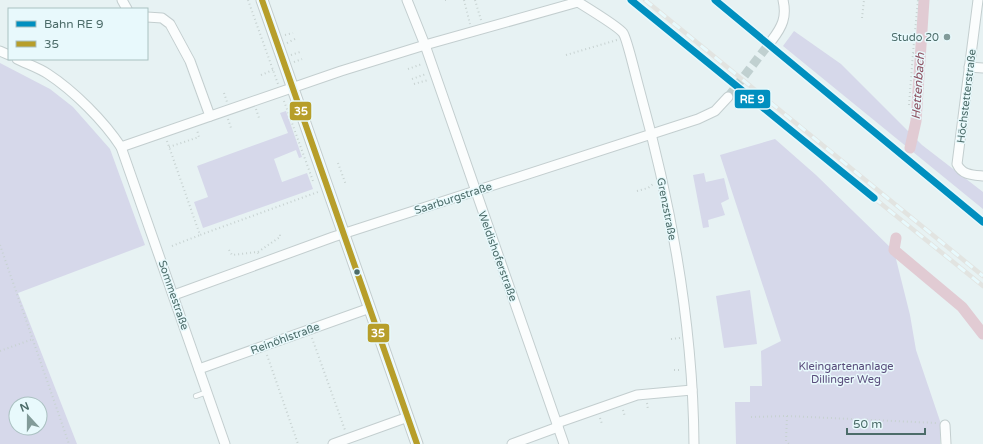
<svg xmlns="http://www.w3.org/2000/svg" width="983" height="444" font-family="'Varela Round',sans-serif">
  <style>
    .green { fill: #d6d8ea; fill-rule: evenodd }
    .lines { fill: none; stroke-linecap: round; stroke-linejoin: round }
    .canal { stroke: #e1cbd3; stroke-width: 11 }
    .minor-tunnel { stroke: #c0d0d0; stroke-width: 9; stroke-dasharray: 9 4.5; stroke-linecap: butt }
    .service-casing { stroke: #c3cecf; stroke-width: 6 }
    .minor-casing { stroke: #c3cecf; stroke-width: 11 }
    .tertiary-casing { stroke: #c3cecf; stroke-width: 13 }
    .path { stroke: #c7d2d1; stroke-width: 2; stroke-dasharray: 1 3; stroke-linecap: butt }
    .service { stroke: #fbfdfd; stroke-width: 4.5 }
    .minor { stroke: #fbfdfd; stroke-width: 9 }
    .tertiary { stroke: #fbfdfd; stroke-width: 11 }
    .rail-casing { stroke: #e2e4e1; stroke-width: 4.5 }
    .rail { stroke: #e8f9fc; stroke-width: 3; stroke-dasharray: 9; stroke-linecap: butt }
    .bus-1-casing { stroke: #e8f9fc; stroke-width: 9 }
    .bus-1 { stroke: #b79e2a; stroke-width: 6 }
    .rail-1-casing { stroke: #e8f9fc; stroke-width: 10 }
    .rail-1 { stroke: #008fbf; stroke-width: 7 }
    .poi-dot { fill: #829b99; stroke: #e8f9fc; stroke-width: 1.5 }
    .bus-dot { fill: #4c6c69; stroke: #e8f9fc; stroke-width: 1.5 }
    .labels { text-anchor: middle; stroke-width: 3; stroke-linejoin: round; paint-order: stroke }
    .poi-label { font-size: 11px; fill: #4c6c69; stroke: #e8f9fc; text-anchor: end }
    .street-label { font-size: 11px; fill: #4c6c69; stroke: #e8f9fc }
    .park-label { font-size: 11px; fill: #594c7b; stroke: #e8f9fc }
    .water-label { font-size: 12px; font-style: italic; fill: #905464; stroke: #e8f9fc }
    .line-badge { stroke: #e8f9fc; stroke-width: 1.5 }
    .badge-label { font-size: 11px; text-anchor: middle; font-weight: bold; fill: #fff }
  </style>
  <rect width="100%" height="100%" fill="#e7f2f3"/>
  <g class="green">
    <path d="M794,31l47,33 81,81 61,47v17l-200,-163z"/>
    <path d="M0,63l50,26 23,18 37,42 35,96 -127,48 59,151h-77zM16,404h24v24h-24z"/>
    <path d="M286,111l16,46 -3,1 -3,-8 -22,9 8,23 25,-9 6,16 -110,39 -9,-26 14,-5 -11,-31 91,-33 -8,-20z"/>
    <path d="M775,139l41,36 78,76 16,64 6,35 24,71v23h-204l-1,-42h15v-16h12l-1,-35 20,-10 -61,-186z"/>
    <path d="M704,173l2,9 18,-4 5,21 -8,4 4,12 -17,5 1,7 -6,1 -10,-53z"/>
    <path d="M750,290l7,54 -33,4 -8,-52z"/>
  </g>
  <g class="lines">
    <g class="canal">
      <path d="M910,148l6,-27 8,-121"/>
      <path d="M896,238l-2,12 68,57 21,27"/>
    </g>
    <path class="minor-tunnel" d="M728,97l44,-57"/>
    <defs>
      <path id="service" d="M196,396l11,-4"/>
      <g id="minor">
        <path d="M122,0l5,9"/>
        <path d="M407,0l18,45 139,399"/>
        <path d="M978,0l-21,164c5,11 15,11 26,12"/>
        <path d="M147,17l15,1 8,6 20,37 20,55"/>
        <path d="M772,40c10,-13 15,-23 11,-40"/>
        <path d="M0,51l9,4"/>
        <path d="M17,59c10,5 22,9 31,15 26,17 56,47 73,73l104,297"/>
        <path d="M969,67l14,1"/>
        <path d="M121,147l220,-76 84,-26 153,-43c8,5 41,25 45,31 4,5 13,45 16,55 32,115 54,236 55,356"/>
        <path d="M174,295l159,-58 365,-118 17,-8 13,-14"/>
        <path d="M199,369l171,-61"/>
        <path d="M557,423l80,-28 55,-5"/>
        <path d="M945,425l1,19"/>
        <path d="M333,444l75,-27"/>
        <path d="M512,444l46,-17"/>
      </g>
      <path id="tertiary" d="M262,0l155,444"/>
    </defs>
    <use href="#service" class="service-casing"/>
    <use href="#minor" class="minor-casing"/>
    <use href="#tertiary" class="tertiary-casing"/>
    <g class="path">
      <path d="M248,0l30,84"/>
      <path d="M445,0h1"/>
      <path d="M464,0l6,24"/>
      <path d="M475,0l6,20"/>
      <path d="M862,18l2,-18"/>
      <path d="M285,35l8,-2"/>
      <path d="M287,43l8,-4"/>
      <path d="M913,53l5,-53"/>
      <path d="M291,55l9,-3"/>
      <path d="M566,55l51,-15"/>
      <path d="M294,62l8,-3"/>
      <path d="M408,69l14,-5"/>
      <path d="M261,75l12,-5"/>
      <path d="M412,79l14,-5"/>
      <path d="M414,84l14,-4"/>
      <path d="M224,93l3,9"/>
      <path d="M284,101l29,80"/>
      <path d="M909,105l4,-52 13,1"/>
      <path d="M256,109l3,9 1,-1"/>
      <path d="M228,119l3,9"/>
      <path d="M167,141l33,94 118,-43"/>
      <path d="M169,147l30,-10 -2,-7"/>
      <path d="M338,163l8,22"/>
      <path d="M637,191l11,-3 5,-4"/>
      <path d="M0,245l69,199"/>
      <path d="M172,246l28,-11"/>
      <path d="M229,250l3,5 25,-3 2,2"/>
      <path d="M258,252l22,-15v-5"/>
      <path d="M312,338l33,92"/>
      <path d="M671,339l9,-1"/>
      <path d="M0,351l33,-12"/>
      <path d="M267,355l31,89"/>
      <path d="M674,370h7"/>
      <path d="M647,403l1,7"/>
      <path d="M623,410l2,7"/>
      <path d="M787,416l-1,25 3,3"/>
      <path d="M751,417l36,-1 150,7"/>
      <path d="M600,418l2,6"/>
    </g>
    <use href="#service" class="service"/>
    <use href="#minor" class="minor"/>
    <use href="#tertiary" class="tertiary"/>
    <defs>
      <g id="rail">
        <path d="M645,0l338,276"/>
        <path d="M874,198l109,88"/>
      </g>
    </defs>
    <use href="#rail" class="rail-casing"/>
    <use href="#rail" class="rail"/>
    <defs>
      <path id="bus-1" d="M262,0l155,444"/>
    </defs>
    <use href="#bus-1" class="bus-1-casing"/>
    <use href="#bus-1" class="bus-1"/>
    <defs>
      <g id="rail-1">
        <path d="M631,0l243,198"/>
        <path d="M715,0l268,222"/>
      </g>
    </defs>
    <use href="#rail-1" class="rail-1-casing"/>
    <use href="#rail-1" class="rail-1"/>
  </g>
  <circle class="poi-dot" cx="947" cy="37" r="4"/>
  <circle class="bus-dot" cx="357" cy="272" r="3.5"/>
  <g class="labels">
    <g class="poi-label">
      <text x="939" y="41">Studo 20</text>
    </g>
    <g class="street-label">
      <text transform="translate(966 96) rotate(-83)" y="4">Höchstetterstraße</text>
      <text transform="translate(453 198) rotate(-18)" y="4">Saarburgstraße</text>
      <text transform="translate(667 209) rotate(79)" y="4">Grenzstraße</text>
      <text transform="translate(498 256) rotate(70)" y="4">Weldishoferstraße</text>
      <text transform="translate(174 295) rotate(71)" y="4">Sommestraße</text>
      <text transform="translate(285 338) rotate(-20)" y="4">Reinöhlstraße</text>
    </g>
    <g class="park-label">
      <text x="846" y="370">Kleingartenanlage<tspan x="846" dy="13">Dillinger Weg</tspan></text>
    </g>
    <g class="water-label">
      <text transform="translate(918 86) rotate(-86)" y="4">Hettenbach</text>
    </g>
  </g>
  <g class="line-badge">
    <rect x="734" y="89" width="37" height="20" rx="4" fill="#008fbf"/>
    <rect x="289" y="101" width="23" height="20" rx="4" fill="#b79e2a"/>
    <rect x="367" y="323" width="23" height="20" rx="4" fill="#b79e2a"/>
  </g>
  <g class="badge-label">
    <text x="752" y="103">RE 9</text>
    <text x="301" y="115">35</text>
    <text x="378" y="337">35</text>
  </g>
  <rect x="8" y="8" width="140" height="52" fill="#e8f9fc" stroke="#aac1c1"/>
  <rect x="16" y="21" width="20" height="6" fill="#008fbf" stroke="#aac1c1"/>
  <text x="44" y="28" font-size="12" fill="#4c6c69">Bahn RE 9</text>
  <rect x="16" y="41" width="20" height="6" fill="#b79e2a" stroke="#aac1c1"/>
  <text x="44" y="48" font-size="12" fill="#4c6c69">35</text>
  <g transform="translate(28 416) rotate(339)"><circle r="19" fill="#e8f9fc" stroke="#aac1c1"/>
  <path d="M0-3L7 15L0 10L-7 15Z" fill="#829b99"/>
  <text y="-6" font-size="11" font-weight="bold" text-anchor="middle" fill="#4c6c69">N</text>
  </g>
  <path d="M847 428v6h78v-6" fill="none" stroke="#4c6c69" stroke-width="2"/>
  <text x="853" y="428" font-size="12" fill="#4c6c69" stroke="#e8f9fc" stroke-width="3" paint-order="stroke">50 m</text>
</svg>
